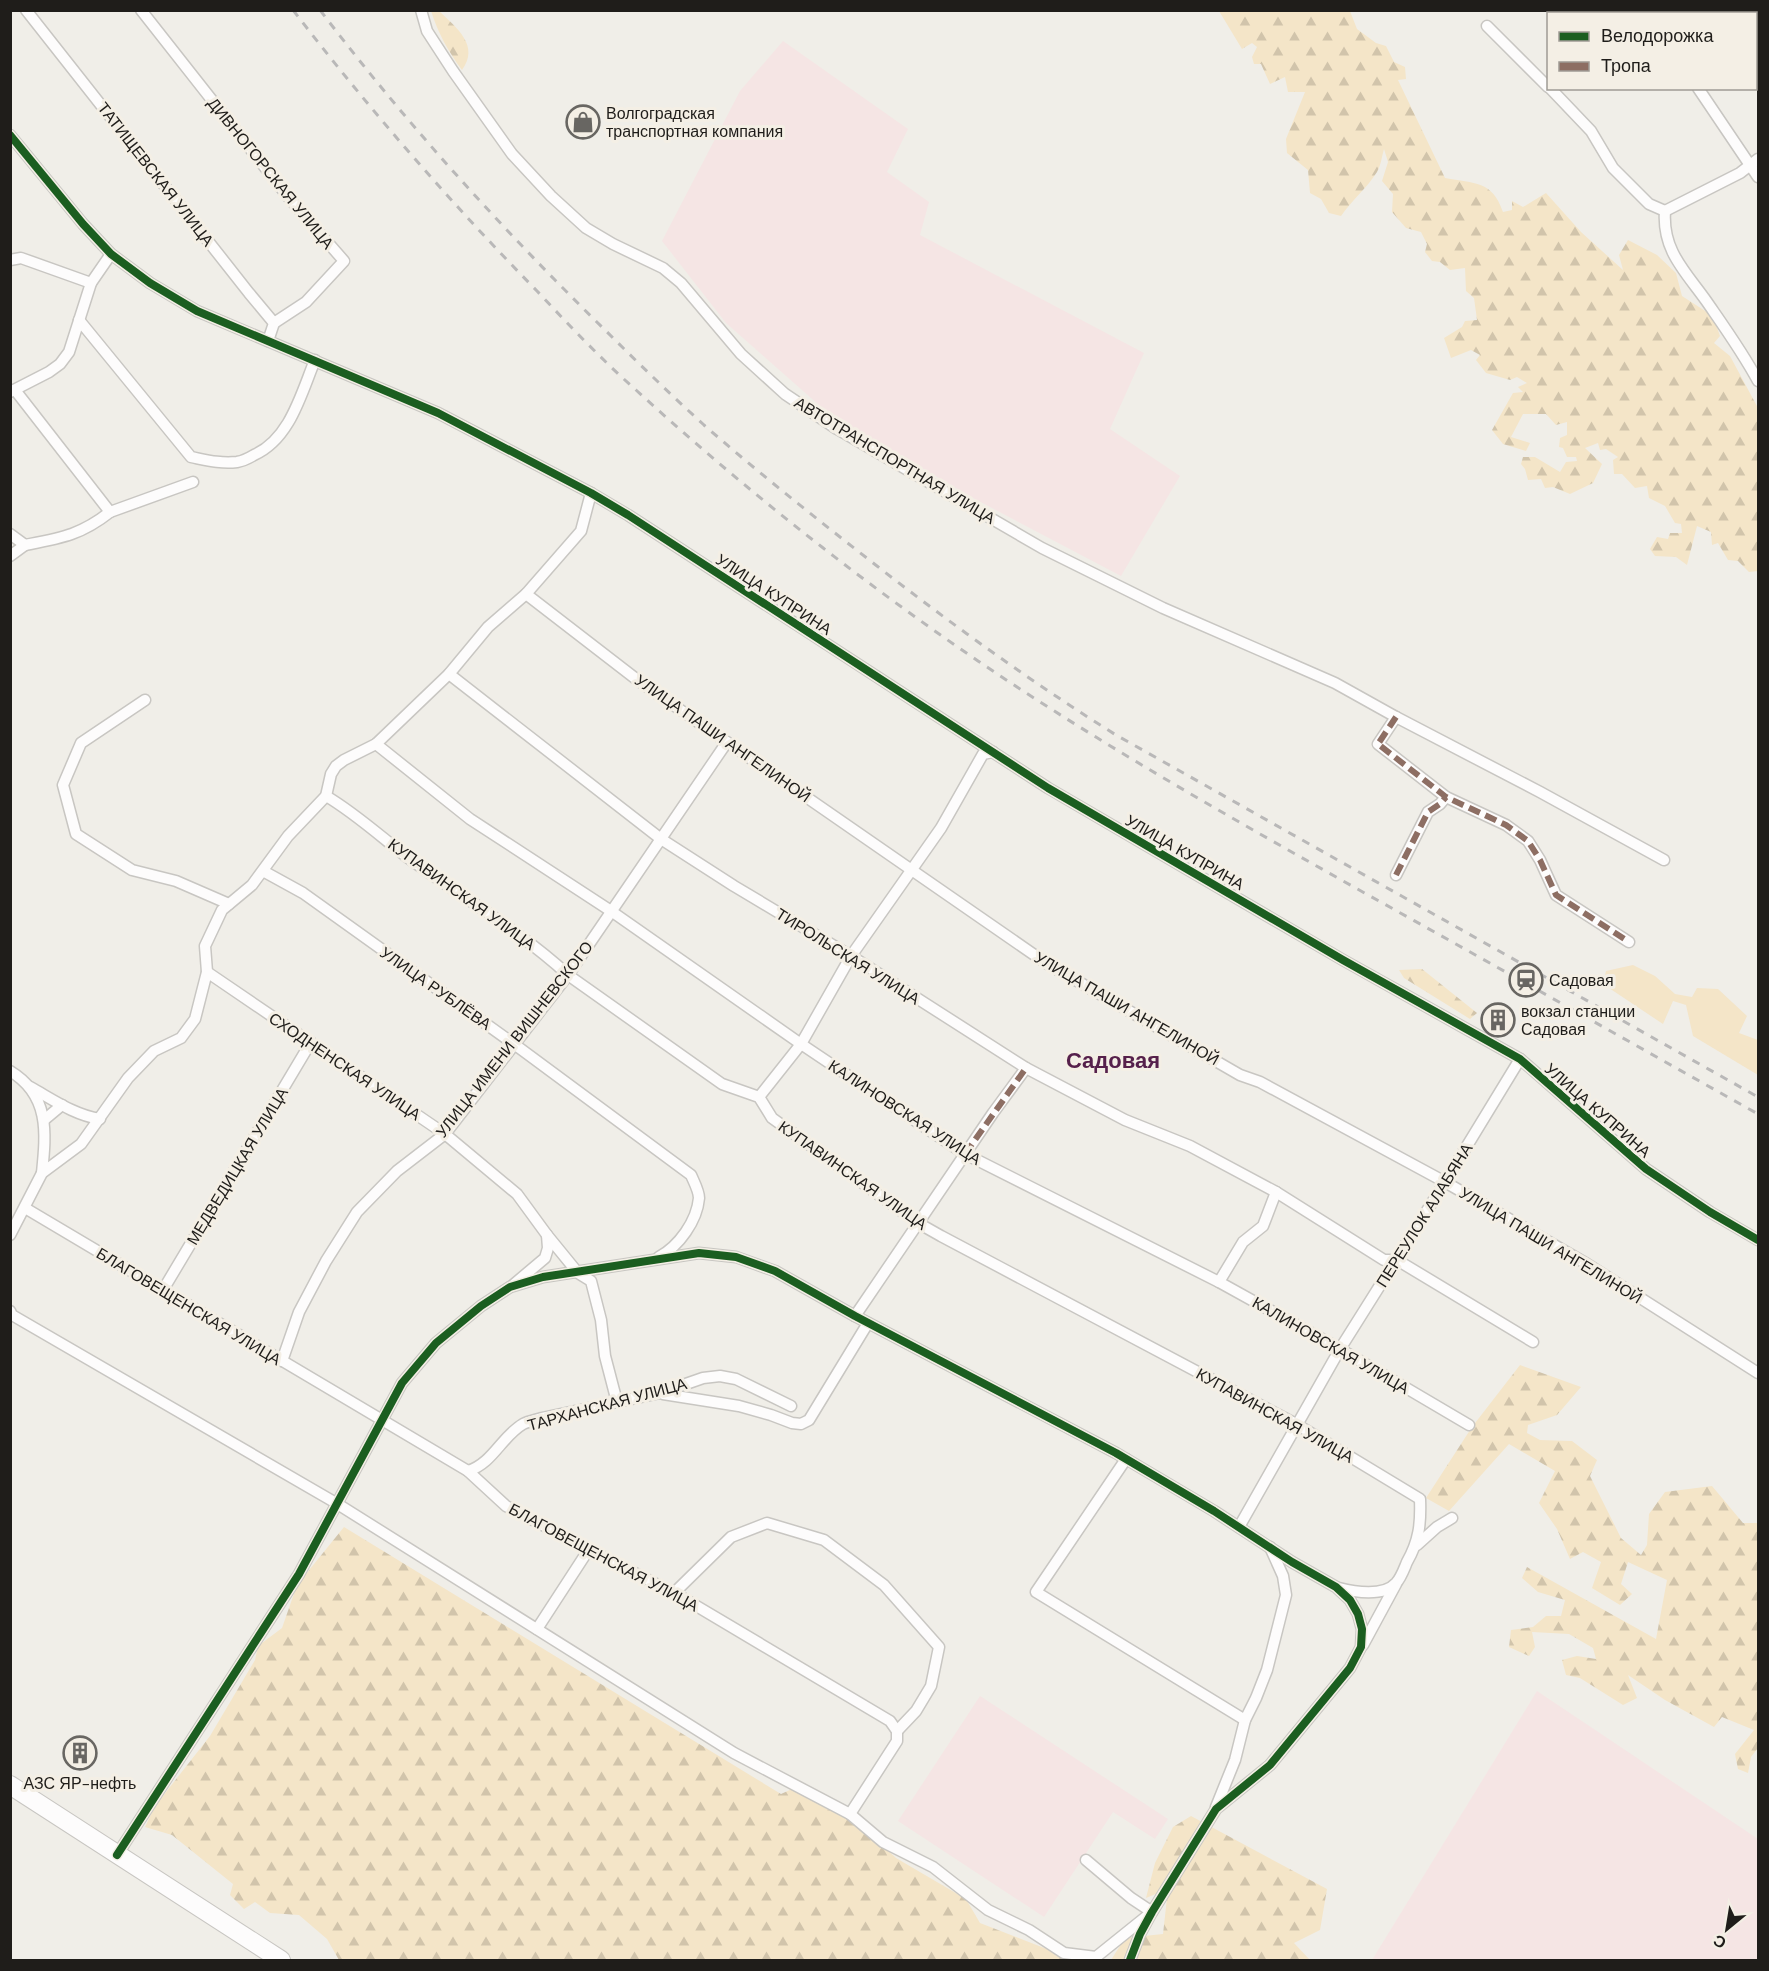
<svg xmlns="http://www.w3.org/2000/svg" width="1769" height="1971" font-family="'DM Sans',sans-serif">
  <style>
    .industrial { fill: #f5e5e4 }
    .green { fill: #f4e5c8 }
    .forest { fill: url(#forest-firs) }
    .lines { fill: none; stroke-linecap: round; stroke-linejoin: round }
    .minor-casing { stroke: #c8c6c2; stroke-width: 13 }
    .trunk-casing { stroke: #c8c6c2; stroke-width: 20 }
    .minor { stroke: #fdfcfc; stroke-width: 10 }
    .trunk { stroke: #fdfcfc; stroke-width: 18 }
    .rail { stroke: #b9b8b8; stroke-width: 3; stroke-dasharray: 8 8; stroke-linecap: butt }
    .quiet { stroke: #8d6e63; stroke-width: 6; stroke-dasharray: 12 6; stroke-linecap: butt }
    .cycleway-casing { stroke: #f4efe5; stroke-width: 11 }
    .cycleway { stroke: #1b5e20; stroke-width: 8 }
    .labels { text-anchor: middle; stroke-width: 6; stroke-linejoin: round; paint-order: stroke }
    .poi-label { font-size: 16px; fill: #1f1d1a; stroke: #f4efe5; text-anchor: start }
    .street-label { font-size: 16px; fill: #1f1d1a; stroke: #f4efe5 }
    .district-label { font-size: 22px; font-weight: bold; fill: #56204b; stroke: #f4efe5 }
  </style>
  <defs>
    <pattern id="forest-firs" width="22" height="20" patternUnits="userSpaceOnUse" patternTransform="scale(1.5)"><rect width="22" height="20" fill="#f4e5c8"/><path d="M5 1l3.5 6h-7zM16 11l3.5 6h-7z" fill="#d1c4ab"/></pattern>
  </defs>
  <rect width="100%" height="100%" fill="#f0eee8"/>
  <g class="industrial">
    <path d="M783,41l125,88 -21,43 42,30 -9,33 224,118 -34,76 70,47 -59,100 -148,-78 -145,-85 -102,-90 -64,-82 78,-150z"/>
    <path d="M1537,1691l221,148v121h-386z"/>
    <path d="M980,1696l188,123 -13,20 -42,-27 -69,105 -146,-96z"/>
  </g>
  <path class="green" d="M1633,965l22,11 20,18 17,3 5,-9 21,1 29,27 -8,17 19,7v35l-65,-39 -7,-31 -13,-4 -10,23 -60,-40 3,-13z"/>
  <g class="forest">
    <path d="M431,11h8c18,17 41,35 23,59 -14,-19 -24,-37 -31,-59z"/>
    <path d="M1219,11h131l7,18 19,14 10,3 8,16 11,5 1,12 -8,1 47,98c30,6 47,2 58,34l9,-2v-9l11,6 23,-14 35,39 42,38 -4,-15 9,-15 29,15 19,18 6,23 31,20 7,20 -6,7 16,13 28,52v163l-9,1 -11,-11 -10,-1 -10,-17 -6,2 -1,-13 -14,-6 -10,39 -11,-8 -21,-1 -5,-7 7,-12 11,2 2,-6h12l-1,-9 -6,-1 -10,-17 -16,-8 -2,-12 -12,2 -13,-14h-8l-1,-14 5,-3 -12,-8 -6,1 -2,-7 -13,5 17,16 -9,19 -23,11 -17,-7 -8,1 -4,-9 -13,1 -3,-11 -4,-5 2,-7h12l25,15 6,-10 11,-1 -1,-4h-9l-4,-9 -4,-1 1,-9 7,-3v-13l-11,3 -10,-11h-23l-12,23 19,6 -4,8 -23,-7 -11,-14 21,-37 10,-1 -5,-5 9,-4 -10,-6 -7,3 -24,-7 -10,-13 4,-5 -9,-5 -20,8 -7,-20 18,-11 3,-6 12,-1 -3,-22 -8,-7 -1,-23 -15,2 -10,-8 -8,-1 -7,-9 2,-8 -6,-12 -15,-4 -14,-16 1,-18 -11,-13 6,-19 -4,-13c-2,7 -3,16 -7,23 -10,16 -25,28 -36,44l-12,-3 -8,-14 -11,-6 -2,-23 -21,-17 -1,-14 19,-47h-17l-3,-15 -15,7 -9,-20h-7l-2,-7 5,-10 -5,-4 -10,6z"/>
    <path d="M1422,969l55,44 -7,6 -66,-41 -5,-8z"/>
    <path d="M1520,1365l61,22 -24,28 -29,10 -1,8 13,7 32,1 25,19 -7,16 31,62 20,17 6,-10 2,-31 16,-22 47,-6 31,37h15v225l-7,9 -3,16 -10,-4 -3,-15 19,-24 -32,-13 -8,10 -49,-27 -37,-25 9,23 -14,7 -43,-27 -14,-3 -4,-15 15,-4 19,3 -3,-11 -24,-14 -37,-2 3,15 -6,9 -20,-9 2,-17 22,-3 13,-11h15l4,-16 -27,-8 -16,-14 5,-11 129,72 11,-59 -39,-18 -7,22 11,10 -12,11 -28,-17 9,-26 -18,-10 -13,7 -13,-30 -18,-26 16,-32 -46,-27 -60,67 -23,-13 46,-71z"/>
    <path d="M344,1527l437,267 11,-5 67,35 37,34 70,41 14,24 95,37h-736l-12,-21 -28,-24 -29,-2 -15,-11 -11,7 -14,-14 3,-11 -61,-49 -27,-8 10,-21 55,-70 45,-76 3,-14 24,-18 15,-43z"/>
    <path d="M1191,1816l136,73 -7,41 -26,13 16,17h-199l14,-22 38,-4 5,-45 -22,9 9,-35 18,-36z"/>
  </g>
  <g class="lines">
    <defs>
      <g id="minor">
        <path d="M26,10l223,283 25,30 -6,18"/>
        <path d="M141,10l148,188 55,63 -38,41 -32,21"/>
        <path d="M421,10l6,21 26,40 59,83 39,42 35,32 27,16 50,24 18,15 60,71 44,40 52,35 205,119 121,60 172,75 61,34 144,75 124,68"/>
        <path d="M1650,10l2,4"/>
        <path d="M1487,26l61,61"/>
        <path d="M1550,88l41,43 22,37 36,36 16,7c-3,40 21,61 42,91 18,26 36,51 51,79"/>
        <path d="M1698,88l60,89"/>
        <path d="M10,135l73,89 28,30 39,29 47,28 241,102 153,80 37,22 420,273 295,172 177,99 126,110 64,43 48,28"/>
        <path d="M1665,211l75,-38 18,-14"/>
        <path d="M10,260l11,-2 70,25"/>
        <path d="M79,320l112,137c15,3 30,7 46,5 6,-1 12,-4 17,-7 36,-16 47,-61 61,-95"/>
        <path d="M15,390l95,122 83,-30"/>
        <path d="M10,392l39,-20 11,-8 9,-12 22,-69 20,-29"/>
        <path d="M10,534l15,11c36,-7 56,-10 85,-33"/>
        <path d="M10,556l15,-11"/>
        <path d="M526,594l114,88 406,281 194,112 20,7 185,100 142,82 171,109"/>
        <path d="M449,674l212,165 73,47 117,70 175,112 99,52 65,26 86,46"/>
        <path d="M145,700l-64,43 -18,42 13,49 56,36 44,11 53,23"/>
        <path d="M1396,717l-18,27 68,53 60,28 22,16 12,19 16,35 73,47"/>
        <path d="M376,744l94,75 141,92 190,133 164,110 254,128 121,67 129,76"/>
        <path d="M326,796c29,17 54,40 81,61 53,39 112,73 161,118l154,109 37,13 13,21 146,105 23,13 355,188 124,75c1,25 -1,42 -13,63 -3,7 -6,16 -11,21 -12,14 -42,9 -57,5"/>
        <path d="M263,871l40,22 211,151 177,131c3,7 8,16 8,23 -2,23 -20,48 -40,59"/>
        <path d="M1396,875l32,-63 12,-8 6,-7"/>
        <path d="M207,972l238,162 72,60 30,41 31,38 13,8 10,39 4,36 12,46"/>
        <path d="M10,1071c40,24 36,62 32,102"/>
        <path d="M30,1087c22,12 44,28 70,32"/>
        <path d="M759,1097l42,-53 50,-88 90,-128 42,-74 10,-2"/>
        <path d="M44,1120l18,-15"/>
        <path d="M25,1208l443,263 38,35 177,92 207,123 7,10v10l-47,73"/>
        <path d="M10,1235l32,-62 39,-29 47,-66 26,-27 27,-13 14,-19 12,-47 -2,-26 17,-36 30,-25 36,-49 38,-40 5,-22 5,-8 8,-6 32,-16 73,-70 39,-47 38,-33 55,-63 10,-38"/>
        <path d="M1219,1282l24,-40 20,-16 13,-34 108,68h13l136,82"/>
        <path d="M513,1285l32,-27 3,-10 -1,-13"/>
        <path d="M163,1290l148,-248"/>
        <path d="M10,1311l2,4 324,188 398,250 116,61 33,28 50,25 55,43 41,20 35,23 32,4 56,-45 -21,-14 -45,-38"/>
        <path d="M855,1316l138,-203 33,-45"/>
        <path d="M282,1361l17,-49 27,-51 31,-49 40,-41 48,-37 123,-159 159,-233"/>
        <path d="M663,1394l76,12 32,9 21,8 9,1 8,-4 59,-97"/>
        <path d="M1126,1459l-90,133 209,128"/>
        <path d="M468,1471c25,-8 33,-34 55,-47 6,-3 13,-4 19,-6l118,-25 43,-15 17,-2 16,3 55,27"/>
        <path d="M1239,1527l101,-178 105,-167 75,-123"/>
        <path d="M1417,1545l20,-18 15,-9"/>
        <path d="M674,1593l57,-56 36,-14 57,17 60,45 55,62 -8,39 -15,25 -19,20"/>
        <path d="M537,1629l52,-80"/>
        <path d="M1363,1645l33,-61"/>
        <path d="M1216,1807l19,-47 10,-40 11,-22 11,-28 19,-75 -3,-19 -13,-29"/>
        <path d="M117,1855l182,-281 103,-191 34,-40 45,-37 29,-19 33,-10 156,-24 37,4 39,14 80,45 261,137 98,58 78,51 44,25 14,13 8,14 4,15 -1,18 -11,21 -80,97 -54,44 -64,103 -12,22 -10,26"/>
      </g>
      <path id="trunk" d="M10,1785l271,175"/>
    </defs>
    <use href="#minor" class="minor-casing"/>
    <use href="#trunk" class="trunk-casing"/>
    <use href="#minor" class="minor"/>
    <use href="#trunk" class="trunk"/>
    <g class="rail">
      <path d="M293,10c76,99 157,192 244,281 32,34 64,68 99,99 107,98 222,189 342,271 124,84 253,157 383,230 133,74 265,149 397,223"/>
      <path d="M320,10c86,113 181,218 282,317 33,33 67,66 102,98 56,49 114,95 173,141 77,60 156,117 239,169l642,362"/>
    </g>
    <g class="quiet">
      <path d="M1396,717l-18,27 68,53 60,28 22,16 12,19 16,35 73,47"/>
      <path d="M1396,875l32,-63 12,-8 6,-7"/>
      <path d="M965,1154l61,-86"/>
    </g>
    <defs>
      <g id="cycleway">
        <path d="M10,135l73,89 28,30 39,29 47,28 241,102 153,80 37,22 420,273 295,172 177,99 126,110 64,43 48,28"/>
        <path d="M117,1855l182,-281 103,-191 34,-40 45,-37 29,-19 33,-10 156,-24 37,4 39,14 80,45 261,137 98,58 78,51 44,25 14,13 8,14 4,15 -1,18 -11,21 -80,97 -54,44 -64,103 -12,22 -10,26"/>
      </g>
    </defs>
    <use href="#cycleway" class="cycleway-casing"/>
    <use href="#cycleway" class="cycleway"/>
  </g>
  <defs>
    <symbol id="shop-ring" viewBox="-11 -11 22 22"><circle r="9.5" fill="#f4efe5" stroke="#686662" stroke-width="1.5"/><path d="M-5-2.5h2.3a2.7 3.5 0 0 1 5.4 0H5L5.5 6h-11ZM-1.5-2.5h3a1.5 2.3 0 0 0-3 0Z" fill="#686662"/></symbol>
    <symbol id="station-ring" viewBox="-11 -11 22 22"><circle r="9.5" fill="#f4efe5" stroke="#686662" stroke-width="1.5"/><path d="M-3-6H3Q5-6 5-4V2Q5 4 3 4L4.5 6H3L1.5 4h-3L-3 6H-4.5L-3 4Q-5 4-5 2V-4Q-5-6-3-6ZM-3.5-4v3h7v-3ZM-3.5 1v1.5H-2V1ZM2 1v1.5H3.5V1Z" fill="#686662"/></symbol>
    <symbol id="building-ring" viewBox="-11 -11 22 22"><circle r="9.5" fill="#f4efe5" stroke="#686662" stroke-width="1.5"/><path d="M-4-6H4V6H1V3H-1V6H-4ZM-2.5-4.3h1.7v1.8h-1.7ZM.8-4.3h1.7v1.8H.8ZM-2.5-1h1.7V.8h-1.7ZM.8-1h1.7V.8H.8Z" fill="#686662"/></symbol>
  </defs>
  <g fill-rule="evenodd">
    <use href="#shop-ring" x="564" y="103" width="38" height="38"/>
    <use href="#station-ring" x="1507" y="961" width="38" height="38"/>
    <use href="#building-ring" x="1479" y="1001" width="38" height="38"/>
    <use href="#building-ring" x="61" y="1734" width="38" height="38"/>
  </g>
  <g class="labels">
    <g class="poi-label">
      <text x="606" y="119">Волгоградская<tspan x="606" dy="18">транспортная компания</tspan></text>
      <text x="1549" y="986">Садовая</text>
      <text x="1521" y="1017">вокзал станции<tspan x="1521" dy="18">Садовая</tspan></text>
      <text x="80" y="1789" text-anchor="middle">АЗС ЯР-нефть</text>
    </g>
    <g class="street-label">
      <text transform="translate(271 173) rotate(51)" y="6">ДИВНОГОРСКАЯ УЛИЦА</text>
      <text transform="translate(156 174) rotate(52)" y="6">ТАТИЩЕВСКАЯ УЛИЦА</text>
      <text transform="translate(895 460) rotate(31)" y="6">АВТОТРАНСПОРТНАЯ УЛИЦА</text>
      <text transform="translate(774 594) rotate(33)" y="6">УЛИЦА КУПРИНА</text>
      <text transform="translate(723 738) rotate(35)" y="6">УЛИЦА ПАШИ АНГЕЛИНОЙ</text>
      <text transform="translate(1185 852) rotate(30)" y="6">УЛИЦА КУПРИНА</text>
      <text transform="translate(462 894) rotate(36)" y="6">КУПАВИНСКАЯ УЛИЦА</text>
      <text transform="translate(848 956) rotate(32)" y="6">ТИРОЛЬСКАЯ УЛИЦА</text>
      <text transform="translate(436 988) rotate(35)" y="6">УЛИЦА РУБЛЁВА</text>
      <text transform="translate(1127 1008) rotate(30)" y="6">УЛИЦА ПАШИ АНГЕЛИНОЙ</text>
      <text transform="translate(514 1039) rotate(-52)" y="6">УЛИЦА ИМЕНИ ВИШНЕВСКОГО</text>
      <text transform="translate(345 1066) rotate(34)" y="6">СХОДНЕНСКАЯ УЛИЦА</text>
      <text transform="translate(1598 1110) rotate(41)" y="6">УЛИЦА КУПРИНА</text>
      <text transform="translate(905 1112) rotate(33)" y="6">КАЛИНОВСКАЯ УЛИЦА</text>
      <text transform="translate(237 1166) rotate(-59)" y="6">МЕДВЕДИЦКАЯ УЛИЦА</text>
      <text transform="translate(853 1175) rotate(35)" y="6">КУПАВИНСКАЯ УЛИЦА</text>
      <text transform="translate(1424 1215) rotate(-58)" y="6">ПЕРЕУЛОК АЛАБЯНА</text>
      <text transform="translate(1551 1245) rotate(31)" y="6">УЛИЦА ПАШИ АНГЕЛИНОЙ</text>
      <text transform="translate(189 1306) rotate(31)" y="6">БЛАГОВЕЩЕНСКАЯ УЛИЦА</text>
      <text transform="translate(1331 1345) rotate(30)" y="6">КАЛИНОВСКАЯ УЛИЦА</text>
      <text transform="translate(607 1404) rotate(-15)" y="6">ТАРХАНСКАЯ УЛИЦА</text>
      <text transform="translate(1275 1415) rotate(29)" y="6">КУПАВИНСКАЯ УЛИЦА</text>
      <text transform="translate(604 1557) rotate(28)" y="6">БЛАГОВЕЩЕНСКАЯ УЛИЦА</text>
    </g>
    <g class="district-label">
      <text x="1113" y="1068">Садовая</text>
    </g>
  </g>
  <rect width="1769" height="1971" fill="none" stroke="#1f1d1a" stroke-width="24"/>
  <rect x="1547" y="12" width="210" height="78" fill="#f4efe5" stroke="#9f9b94" stroke-width="1.5"/>
  <rect x="1559" y="32" width="30" height="9" fill="#1b5e20" stroke="#9f9b94" stroke-width="1.5"/>
  <text x="1601" y="42" font-size="18" fill="#1f1d1a">Велодорожка</text>
  <rect x="1559" y="62" width="30" height="9" fill="#8d6e63" stroke="#9f9b94" stroke-width="1.5"/>
  <text x="1601" y="72" font-size="18" fill="#1f1d1a">Тропа</text>
  <g transform="translate(1727 1929) rotate(210)" stroke="#f4efe5" stroke-width="4.5" paint-order="stroke">
  <path d="M0-4.5L10 22L0 15L-10 22Z" fill="#1f1d1a"/>
  <text y="-9" font-size="16" font-weight="bold" text-anchor="middle" fill="#1f1d1a">С</text>
  </g>
</svg>
